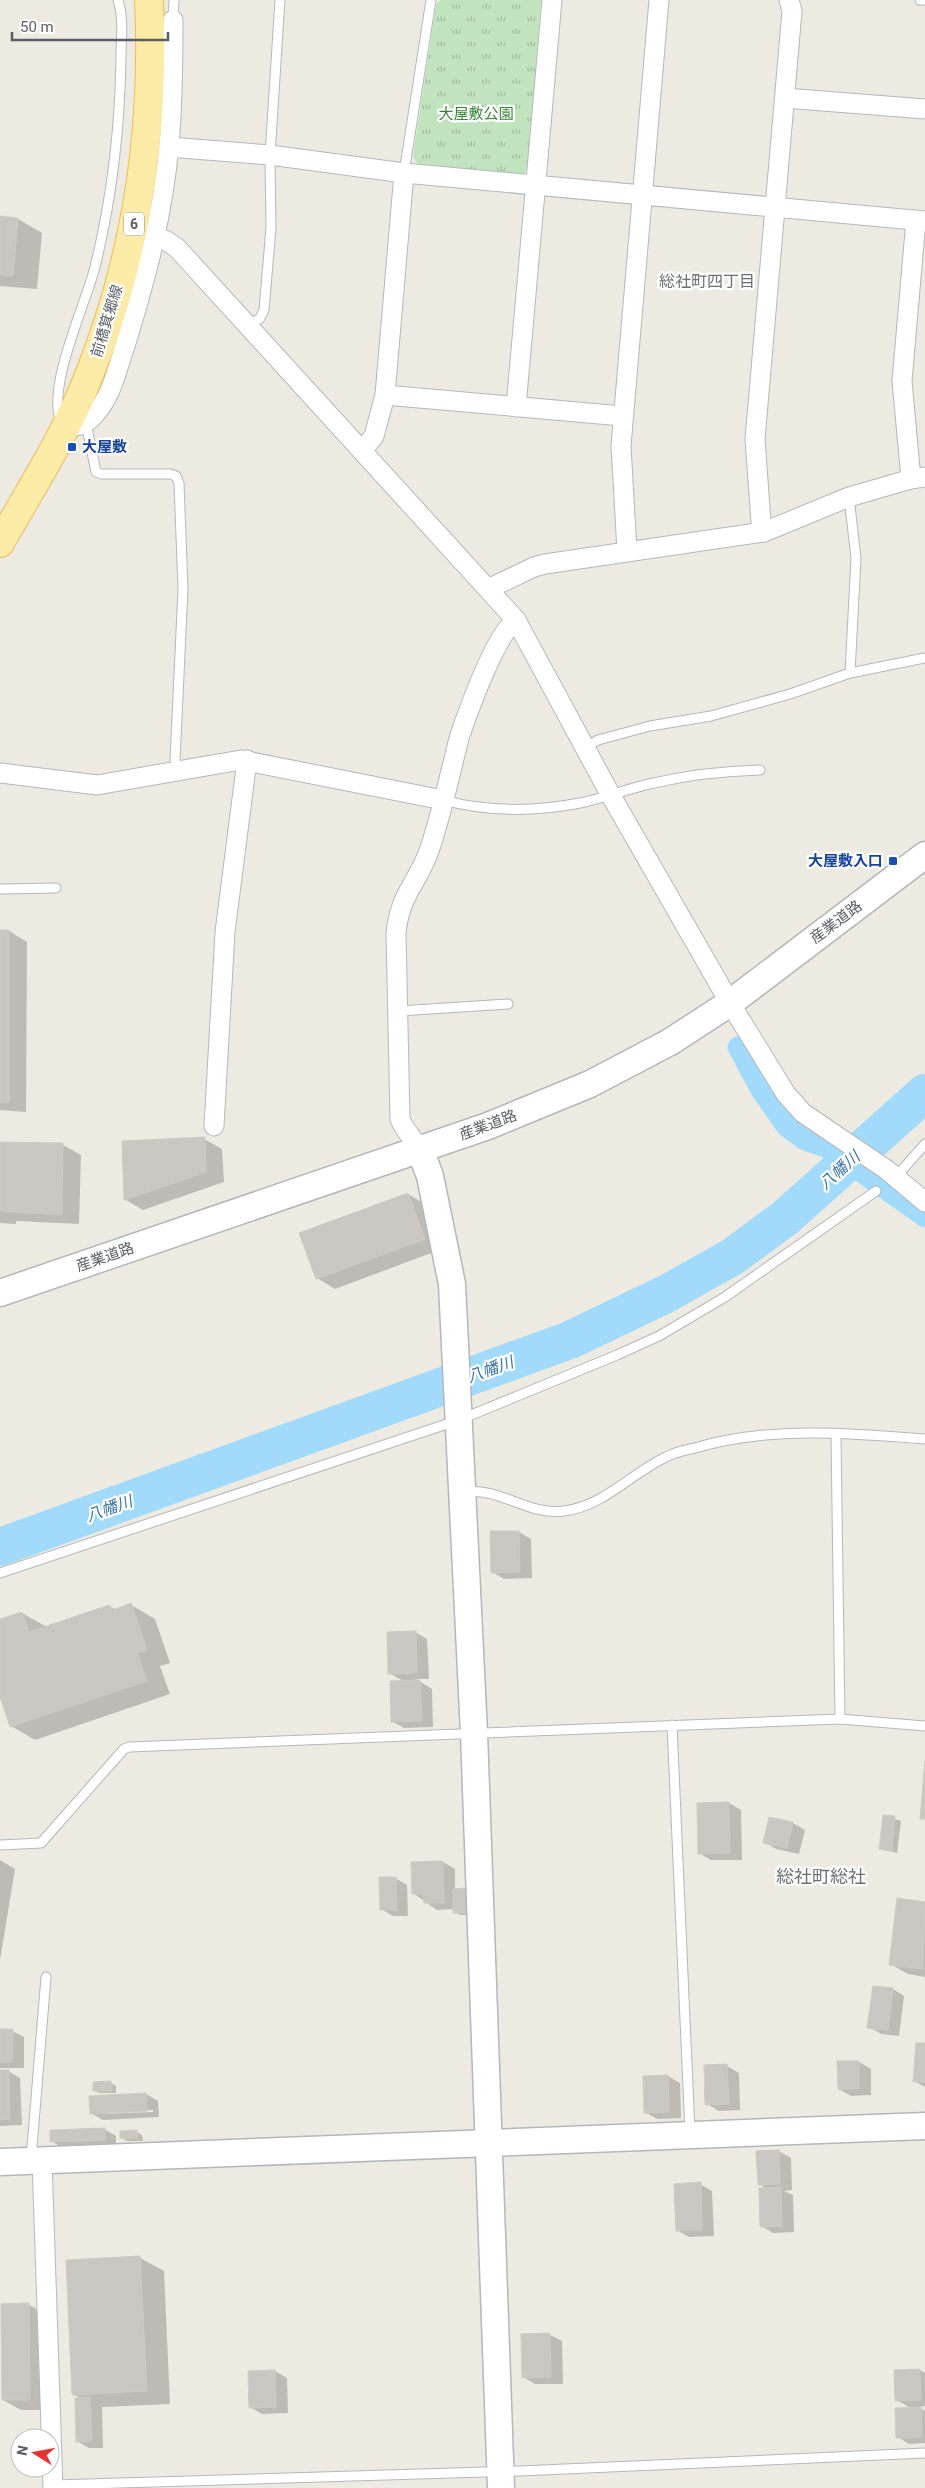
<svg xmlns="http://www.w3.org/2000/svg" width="925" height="2488" font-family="Roboto,'Noto Sans JP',sans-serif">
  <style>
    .park { fill: url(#park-tufts) }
    .shadow { fill: #0003; fill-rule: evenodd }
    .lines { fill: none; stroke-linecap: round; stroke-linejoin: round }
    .canal { stroke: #a2dafc; stroke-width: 21 }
    .river { stroke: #a2dafc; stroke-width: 38 }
    .building { fill: #cac6c1; stroke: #d1cbc0 }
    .lane-casing { stroke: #b4b8bc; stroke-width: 11 }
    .street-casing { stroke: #b4b8bc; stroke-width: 21 }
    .secondary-casing { stroke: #b3b7bc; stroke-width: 29 }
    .primary-casing { stroke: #edbc5b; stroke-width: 30 }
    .lane { stroke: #fff; stroke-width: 9 }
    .street { stroke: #fff; stroke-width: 19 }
    .secondary { stroke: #fff; stroke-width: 26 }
    .primary { stroke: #fceaa7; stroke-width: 28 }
    .transit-dot { fill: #1a4fb4; stroke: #fff; stroke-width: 2 }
    .labels { text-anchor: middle; stroke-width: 4.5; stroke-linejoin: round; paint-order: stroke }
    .shield { fill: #fff; stroke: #8c8e91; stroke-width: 1 }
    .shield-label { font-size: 14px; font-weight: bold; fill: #5a5e62 }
    .park-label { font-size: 15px; fill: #388437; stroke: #fff }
    .street-label { font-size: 15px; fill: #5a5e62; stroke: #fff }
    .transit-label { font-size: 15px; font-weight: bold; fill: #164399; stroke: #fff; text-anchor: start }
    .neighbourhood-label { font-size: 16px; fill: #6b7074; stroke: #fff }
    .water-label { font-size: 16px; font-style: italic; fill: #3e75a5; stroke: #fff }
    .quarter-label { font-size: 18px; fill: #6b7074; stroke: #fff }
  </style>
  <defs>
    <pattern id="park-tufts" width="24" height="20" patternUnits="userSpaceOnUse" patternTransform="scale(1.25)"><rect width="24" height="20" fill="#c1e4bf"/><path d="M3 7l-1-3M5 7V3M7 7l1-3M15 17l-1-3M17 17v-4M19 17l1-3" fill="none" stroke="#a0bc9f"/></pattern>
  </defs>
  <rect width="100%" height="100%" fill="#edeae2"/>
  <path class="park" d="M440,0h101l-13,167 -5,8 -103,-8 -7,-10 23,-153z"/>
  <g class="shadow">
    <path d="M0,217l18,2 24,14 -5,56 -37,-3z"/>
    <path d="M0,931h9l18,11 -1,170 -26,-2z"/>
    <path d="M204,1139l18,10 2,33 -81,28 -17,-10 -3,-58z"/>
    <path d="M0,1143l63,2 18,10 -2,69 -63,-3v3l-16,-1z"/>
    <path d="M408,1194l18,11 16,44 -107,40 -18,-11z"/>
    <path d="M492,1532h27l12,7 1,39 -28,1 -12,-7z"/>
    <path d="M131,1605l24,14 15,44 -10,3 10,28 -135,46 -24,-14 -11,-33v-73l22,-7 25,14 62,-21 7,4z"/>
    <path d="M415,1632l12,7 2,40h-13l16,10 1,38 -29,1 -12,-7 13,-39 -16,-9z"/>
    <path d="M729,1803l12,7 1,50h-31l-12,-7z"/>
    <path d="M884,1816l17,5 -4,32 -16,-4z"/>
    <path d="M770,1818l23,5 12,7 -6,24 -23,-5 -11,-7z"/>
    <path d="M0,1860l15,9 -15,91z"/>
    <path d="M443,1862l12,7v21h11l5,3 1,22h-12l-5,-3 -1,-3 -17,1 -24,-17z"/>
    <path d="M395,1878l12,7 1,31h-15l-12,-7z"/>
    <path d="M898,1900l27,3v74l-17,-3 -18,-10z"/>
    <path d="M893,1989l11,7 -5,40 -18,-2 -12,-7z"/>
    <path d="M0,2030l12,1 12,6v31h-24z"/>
    <path d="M925,2044v43l-11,-6z"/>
    <path d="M859,2062l12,7v26l-20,1 -12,-7z"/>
    <path d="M706,2066h21l12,7 1,37 -21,1 -12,-7z"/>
    <path d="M8,2071l12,7 2,47 -22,1v-54z"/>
    <path d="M668,2076l12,7 1,35 -24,1 -12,-7z"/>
    <path d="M111,2083l5,3v7h-17l-5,-3z"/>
    <path d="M146,2094l12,7 1,16 -56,3 -12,-7 -1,-16zM153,2110v2l-52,2v-2z"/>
    <path d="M104,2129l12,7v10l-53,2 -12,-7z"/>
    <path d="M137,2132l5,3 1,6h-16l-5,-3z"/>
    <path d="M779,2151l12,7 1,32 -8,1 9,4 1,37 -21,1 -12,-7 6,-37 -8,-5z"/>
    <path d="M700,2184l12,7 2,45 -25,1 -12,-7z"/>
    <path d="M140,2258l24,13 6,133 -68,3 1,41h-14l-12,-7 5,-42 -9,-5 -6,-133z"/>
    <path d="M28,2304l18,11 1,95h-26l-18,-10z"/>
    <path d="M550,2335l12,6 1,43h-28l-12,-7z"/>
    <path d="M920,2370l5,3v33l-8,1 8,4v32l-16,1 -11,-7 14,-28 -15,-9z"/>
    <path d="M275,2371l12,7 1,35 -26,1 -12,-7 -1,-35z"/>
  </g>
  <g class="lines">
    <path class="canal" d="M738,1047l23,43 26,37 18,13 21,7 99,70"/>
    <path class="river" d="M0,1547l570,-207 96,-46 66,-37 53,-39 140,-125"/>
  </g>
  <g class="building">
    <path d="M0,216l18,2 -5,58 -13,-1z"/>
    <path d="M0,930h9v172l-9,1z"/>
    <path d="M205,1137l1,35 -82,28 -2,-59z"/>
    <path d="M0,1142l63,1 -1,72 -62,-4z"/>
    <path d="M408,1193l17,46 -109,40 -17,-46z"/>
    <path d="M490,1531h29l1,41 -29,1z"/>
    <path d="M131,1603l16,47 -10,3 10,28 -137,46 -10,-30v-78l22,-7 7,20 80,-27 4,5z"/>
    <path d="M416,1631l1,42 -29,1 -1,-42z"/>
    <path d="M420,1680l2,41 -31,1 -1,-41z"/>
    <path d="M925,1761v58h-5z"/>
    <path d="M729,1802l1,51 -32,1 -1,-51z"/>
    <path d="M883,1815l12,1 -3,35 -13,-2z"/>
    <path d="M769,1817l24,5 -6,26 -24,-5z"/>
    <path d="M443,1861l1,42h-20l-1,-9h-11l-1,-32z"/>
    <path d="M379,1877h17l1,33h-17z"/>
    <path d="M466,1888v25h-13v-24z"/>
    <path d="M897,1898l28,4 -2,67 -34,-4z"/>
    <path d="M873,1986l20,2 -5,42 -21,-2z"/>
    <path d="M0,2029h13l-1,33h-12z"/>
    <path d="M916,2043h9v39h-12z"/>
    <path d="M837,2061h22v28h-21z"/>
    <path d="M727,2064l2,40 -24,1 -1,-40z"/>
    <path d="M0,2070h9l1,49 -10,1z"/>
    <path d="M668,2075l1,37 -25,1 -1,-37z"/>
    <path d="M111,2081v10h-18v-9z"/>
    <path d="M146,2093l1,18 -57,3 -1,-18z"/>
    <path d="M105,2128v12l-55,2v-12z"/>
    <path d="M137,2130v8h-17v-7z"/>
    <path d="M779,2150l1,34 -22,1 -2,-34z"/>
    <path d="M701,2182l1,48 -26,1 -2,-47z"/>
    <path d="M781,2187l1,39 -22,1 -1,-39z"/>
    <path d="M140,2256l7,135 -75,4 -6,-135z"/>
    <path d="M29,2303l1,97h-28l-1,-96z"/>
    <path d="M550,2333l1,44 -29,1 -1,-44z"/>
    <path d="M920,2369l1,31 -26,1 -1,-31z"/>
    <path d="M275,2370l1,37 -27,1 -1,-37z"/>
    <path d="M90,2397l2,44 -16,1 -1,-44z"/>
    <path d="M921,2407l1,30 -26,1 -1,-30z"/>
  </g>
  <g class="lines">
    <defs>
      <g id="lane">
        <path d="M920,0h5"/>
        <path d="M173,20l1,-20"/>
        <path d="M404,173l27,-173"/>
        <path d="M249,326l11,-8 4,-8 7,-82 -1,-73 10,-155"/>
        <path d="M61,421c-15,-33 25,-118 34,-154 17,-69 25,-139 26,-210 0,-19 3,-39 -3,-57"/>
        <path d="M86,423l10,49 5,2h69l6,2 3,7 4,106 -8,171 3,10"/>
        <path d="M849,497l7,61 -6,115"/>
        <path d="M585,748l13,-8 52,-14 61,-10 79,-22 60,-21 75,-15"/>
        <path d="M443,800c45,12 91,12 137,3 25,-5 49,-15 74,-20 34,-8 71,-12 106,-13"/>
        <path d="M0,889l56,-1"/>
        <path d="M399,1011l109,-7"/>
        <path d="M895,1178l30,-34"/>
        <path d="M836,1435l4,284"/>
        <path d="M465,1492c35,-5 63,24 99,19 40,-5 66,-37 102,-54 9,-5 19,-7 29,-9 73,-22 155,-15 230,-9"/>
        <path d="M0,1573l459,-153 158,-65 42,-19 66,-39 151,-106"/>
        <path d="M672,1725l18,407"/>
        <path d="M0,1845l41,-2 83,-94 5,-2 711,-28 85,7"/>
        <path d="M31,2159l15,-182"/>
        <path d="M53,2485l466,-14 406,-18"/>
      </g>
      <g id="street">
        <path d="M785,98l140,11"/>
        <path d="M169,147l101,8 134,18 521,48"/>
        <path d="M155,238l10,2 12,8 339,372 94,174 120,209 56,91 17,19 84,57 38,32"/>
        <path d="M385,395l237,21"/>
        <path d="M516,407l36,-407"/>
        <path d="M65,427c13,0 22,-3 30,-13 16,-17 22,-44 29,-65 21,-67 39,-134 45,-204 4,-42 4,-83 4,-125"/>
        <path d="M362,451l12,-15 11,-41 19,-222"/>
        <path d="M911,479l-9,-98 14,-161"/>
        <path d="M764,532l-3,-10 -6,-83 37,-428 -3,-11"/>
        <path d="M627,551l-6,-105 38,-446"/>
        <path d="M488,589l46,-22 11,-3 219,-32 85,-35 62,-18 14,-2"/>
        <path d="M0,773l97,12 144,-25 202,40"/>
        <path d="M214,1126l11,-194 22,-172"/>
        <path d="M420,1150c-6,-12 -15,-18 -20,-31l-4,-186c4,-39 21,-49 33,-82 13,-38 21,-78 31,-116 9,-26 36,-101 56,-115"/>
        <path d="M42,2160l11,328"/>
      </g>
      <g id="secondary">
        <path d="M420,1150l10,26 22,108 22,449 27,755"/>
        <path d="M0,1293l488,-167 102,-42 80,-42 60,-39 195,-148"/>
        <path d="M0,2162l925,-36"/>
      </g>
      <path id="primary" d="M0,543c33,-58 70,-115 93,-178 45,-117 62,-240 56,-365"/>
    </defs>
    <use href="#lane" class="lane-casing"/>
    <use href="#street" class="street-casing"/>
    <use href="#secondary" class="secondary-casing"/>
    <use href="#primary" class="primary-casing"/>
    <use href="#lane" class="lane"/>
    <use href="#street" class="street"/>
    <use href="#secondary" class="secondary"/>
    <use href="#primary" class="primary"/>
  </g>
  <g class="transit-dot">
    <rect x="67" y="442" width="10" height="10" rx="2.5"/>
    <rect x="888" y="856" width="10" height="10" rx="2.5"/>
  </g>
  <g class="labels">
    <rect class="shield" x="124" y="212.5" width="20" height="23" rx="4"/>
    <g class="shield-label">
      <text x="134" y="229">6</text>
    </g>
    <g class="park-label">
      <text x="476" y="119">大屋敷公園</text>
    </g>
    <g class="street-label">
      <text transform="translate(107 321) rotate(-73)" y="5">前橋箕郷線</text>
      <text transform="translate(836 922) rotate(-37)" y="5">産業道路</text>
      <text transform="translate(488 1125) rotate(-20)" y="5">産業道路</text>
      <text transform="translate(105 1257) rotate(-19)" y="5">産業道路</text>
    </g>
    <g class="transit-label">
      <text x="82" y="452">大屋敷</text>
      <text x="883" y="866" text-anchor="end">大屋敷入口</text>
    </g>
    <g class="neighbourhood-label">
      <text x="707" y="287">総社町四丁目</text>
    </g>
    <g class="water-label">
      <text transform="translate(839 1170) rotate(-42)" y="6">八幡川</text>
      <text transform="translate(490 1369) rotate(-20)" y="6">八幡川</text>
      <text transform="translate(109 1508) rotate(-20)" y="6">八幡川</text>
    </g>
    <g class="quarter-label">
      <text x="821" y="1883">総社町総社</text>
    </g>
  </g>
  <g transform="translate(35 2453) rotate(281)"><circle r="24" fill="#ffffff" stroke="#bdbfc0"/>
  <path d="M0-4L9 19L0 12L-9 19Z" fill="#e33531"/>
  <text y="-8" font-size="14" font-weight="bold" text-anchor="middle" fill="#5a5e62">N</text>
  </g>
  <path d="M12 32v8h156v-8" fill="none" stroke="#5a5e62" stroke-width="2.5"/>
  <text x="20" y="32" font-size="15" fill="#5a5e62" stroke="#ffffff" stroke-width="4" paint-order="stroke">50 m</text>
</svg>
